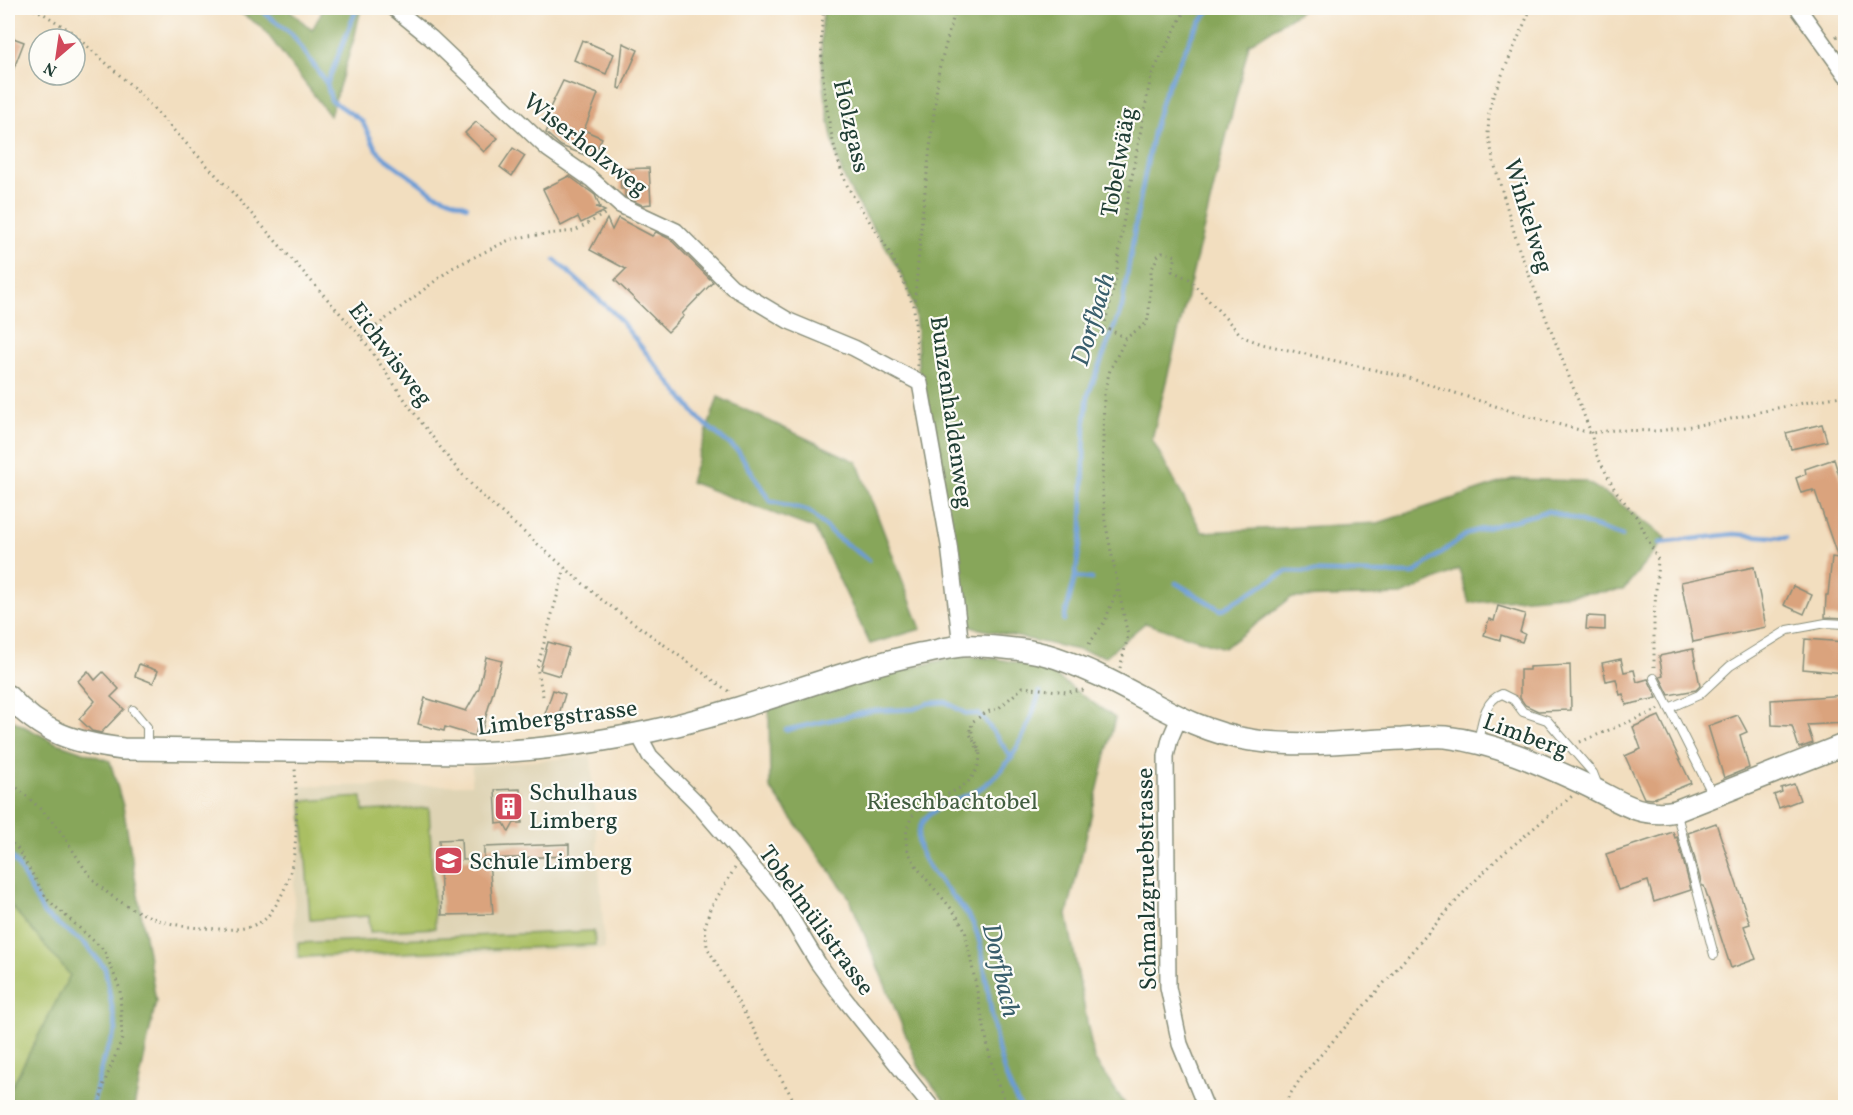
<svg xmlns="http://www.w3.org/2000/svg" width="1853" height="1115" font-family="Vollkorn,serif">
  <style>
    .built { fill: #dfd4b5 }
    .green { fill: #aabf64; stroke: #647e4c; stroke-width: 1.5 }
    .forest { fill: #87a65a; stroke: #537247; stroke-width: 1.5 }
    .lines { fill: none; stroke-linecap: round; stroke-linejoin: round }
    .stream { stroke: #6a9cd5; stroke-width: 4.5 }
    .building { fill: #daa37d }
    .lane-casing { stroke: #888e7a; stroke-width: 10 }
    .street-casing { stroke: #888e7a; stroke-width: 18 }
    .secondary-casing { stroke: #888e7a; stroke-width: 24 }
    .path { stroke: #888e7a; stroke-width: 3; stroke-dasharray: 1.5 4.5; stroke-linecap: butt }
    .lane { stroke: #fff; stroke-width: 8 }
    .street { stroke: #fff; stroke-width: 15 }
    .secondary { stroke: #fff; stroke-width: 21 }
    .labels { text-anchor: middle; stroke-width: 4.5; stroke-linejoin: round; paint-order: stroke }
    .street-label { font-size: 24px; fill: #1f3d34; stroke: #fdfcf7 }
    .poi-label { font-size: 24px; fill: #1f3d34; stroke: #fdfcf7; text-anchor: start }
    .park-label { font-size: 24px; fill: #425e40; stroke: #fdfcf7 }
    .water-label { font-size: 26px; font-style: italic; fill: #395e6c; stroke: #fdfcf7 }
  </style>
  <rect width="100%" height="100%" fill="#fdfcf7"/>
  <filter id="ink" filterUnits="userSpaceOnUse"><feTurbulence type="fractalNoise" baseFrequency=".0167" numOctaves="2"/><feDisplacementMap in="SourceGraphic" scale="12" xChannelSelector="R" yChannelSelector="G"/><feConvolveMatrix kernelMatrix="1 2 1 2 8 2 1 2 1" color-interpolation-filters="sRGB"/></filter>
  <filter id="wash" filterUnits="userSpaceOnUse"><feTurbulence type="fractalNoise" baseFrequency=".008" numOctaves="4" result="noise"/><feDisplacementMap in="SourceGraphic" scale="24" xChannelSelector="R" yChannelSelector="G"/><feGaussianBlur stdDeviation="1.35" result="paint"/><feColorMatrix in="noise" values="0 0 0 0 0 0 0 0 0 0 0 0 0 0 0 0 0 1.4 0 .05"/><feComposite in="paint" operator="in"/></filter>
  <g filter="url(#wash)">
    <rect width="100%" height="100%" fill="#f2debf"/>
    <path class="built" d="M591,756l14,193 -311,11v-79l8,-40 -2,-55 171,-1 1,-19z"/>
    <g class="green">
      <path d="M362,797l1,14 66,-3 6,120 -65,4 -1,-16 -59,4 -8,-119z"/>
      <path d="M8,902l63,72 -61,116v18l-2,-1z"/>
      <path d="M594,931l1,14 -296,12 -1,-14z"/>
    </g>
    <g class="forest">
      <path d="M233,8h54l25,22 12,-22h37l-6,27 -25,81 -68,-89z"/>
      <path d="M824,8h481l-56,36 -97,395 50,93 176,-9 134,-44 73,2 29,18 52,39 -43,52 -154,13 -10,-34 -57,26 -111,3 -67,50 -79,-25 -39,33 -135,-29c-7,-28 -17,-56 -22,-84 -11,-52 -19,-104 -29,-156 -4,-26 0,-57 -7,-82 -13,-44 -44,-79 -65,-119 -20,-38 -32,-136 -24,-178z"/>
      <path d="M718,397l139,65 64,167 -51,15 -55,-115 -125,-47z"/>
      <path d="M958,656l34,2 50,9 73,51 -48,197 27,144 33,48h-178l-30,-40 -70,-170 -79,-109 -1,-79 83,-26z"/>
      <path d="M8,718l46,24 56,19 13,45 33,195 -22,106h-124v-17l60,-115 -62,-73z"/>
    </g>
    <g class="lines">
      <g class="stream">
        <path d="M261,8l6,7 25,19 35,50"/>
        <path d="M357,8l-30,76 4,16 31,21 14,28 9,9 48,35 34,13"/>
        <path d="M555,260l60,54 86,107 37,30 32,50 39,10 26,25 34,24"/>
        <path d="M1659,543l75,-9 52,4"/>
        <path d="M1075,577l17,2"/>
        <path d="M1176,583l45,27 66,-39 126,3 55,-41 80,-22 74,25"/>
        <path d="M1064,620l11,-43 7,-45 3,-111 3,-26 34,-88 15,-92 17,-87 9,-32 32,-67 16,-21"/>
        <path d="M786,730l85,-19 43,-2 15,-6 17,-1 21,12h12l7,8 26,36"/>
        <path d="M8,853l9,11 27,50 40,29 21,25 11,62 -13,30 -11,48"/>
        <path d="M1021,1108c-25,-39 -28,-91 -36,-136 -2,-15 -4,-30 -10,-44 -12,-31 -71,-68 -54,-103 9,-19 36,-24 53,-33 38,-21 53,-61 66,-100"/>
      </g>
    </g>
    <g id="blocks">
      <g class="building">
        <path d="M8,36l16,6 -15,39h-1z"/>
        <path d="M582,40l32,14 -8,20 -32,-14z"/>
        <path d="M623,43l15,7 -17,39 -3,-1z"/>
        <path d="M563,81l35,13 -14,36 18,8 -9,20 -32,-12 -15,-13 5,-13 -6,-2z"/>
        <path d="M476,122l22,16 -14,14 -19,-19z"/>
        <path d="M513,148l12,8 -13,20 -12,-9z"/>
        <path d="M649,168l2,36 -9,1 -17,-8v-8h-4l-1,-20z"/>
        <path d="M569,176l26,19 5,12h-4l9,4 -24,12 -3,-6 -17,9 -18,-37z"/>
        <path d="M618,218l34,18 4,-4 14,7 43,43 -31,32 2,2 -16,16 -53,-52 11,-11 -36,-19 17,-31 5,11z"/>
        <path d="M1822,424l5,17 -36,8 -5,-16z"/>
        <path d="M1834,459l11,37v122l-20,-1 1,-22h2l4,-38 6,1 -23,-67 -2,1v-2l-12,3 -5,-15 10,-4 -1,-5z"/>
        <path d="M1754,567l12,60 -73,15 -12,-60z"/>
        <path d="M1793,586l19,9 -8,19 -20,-9z"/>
        <path d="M1498,606l27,8 -5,18 5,2 -3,8 -21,-7 -1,5 -16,-5 5,-16 5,2z"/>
        <path d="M1587,616l18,1v13l-19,-1z"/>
        <path d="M1805,639l40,3v31l-42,-4z"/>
        <path d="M548,642l21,6 -9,28 -20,-6z"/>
        <path d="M1693,649l7,37 -4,4 -27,5 -9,-18 3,-1 -4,-20z"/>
        <path d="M486,657l16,4 -20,69 -5,-2 -2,8 -30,-9 -1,4 -26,-7 7,-26 41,13 13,-23z"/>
        <path d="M1621,659l3,13 10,-2 3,12 11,-3 9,19 -31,7 -3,-11 -3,1 -4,-16 -10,2 -4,-18z"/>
        <path d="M139,664l19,7 -5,12 -18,-7z"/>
        <path d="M1570,665l1,45 -33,1 -13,-6 -5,-7v-28h9v-3z"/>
        <path d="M88,671l7,9 8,-8 16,17 -8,8 13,12 -23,24 -9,-2 -13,-12 16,-18 -17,-20z"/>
        <path d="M553,690l12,4 -8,27 -13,-4z"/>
        <path d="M1845,695v28l-38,2 6,18 -14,5 -7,-22 -20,-1 -1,-25z"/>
        <path d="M1738,715l9,17 -7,3 9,33 -25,10 -16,-52z"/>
        <path d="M1659,716l32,67 -39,16 -8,-1 -19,-42 16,-7 -8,-22z"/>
        <path d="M1794,784l6,16 -21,8 -5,-13 8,-3 -1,-4z"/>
        <path d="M520,789l2,34h-8l-5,9 -5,-9 -7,1 -2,-34z"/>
        <path d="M1716,823l34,101 -6,2 12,33 -25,9 -27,-82h-2l-14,-53z"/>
        <path d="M1673,832l2,6 2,-1 14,53 -37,12 -6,-21 -30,9 -12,-36z"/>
        <path d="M461,839l1,21 27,-1 4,55 -51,1 -3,-75z"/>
        <path d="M569,844v12l-85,3v-12z"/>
      </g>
    </g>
  </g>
  <g filter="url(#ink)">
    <use href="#blocks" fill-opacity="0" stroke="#888e7a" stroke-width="1.5"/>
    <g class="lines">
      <defs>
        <g id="lane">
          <path d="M1654,678l59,117"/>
          <path d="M1669,708l30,-13 31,-29 58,-36 38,-7 20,1"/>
          <path d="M133,710l14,17v20"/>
          <path d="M1478,742c4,-18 5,-41 24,-48l12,6 9,12 24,8 46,53 5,13"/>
          <path d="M1676,811l38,144"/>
        </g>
        <g id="street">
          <path d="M394,8l37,30 117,111 43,30 29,26 56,26 56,56 57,34 65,27 66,35 29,162 12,101"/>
          <path d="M1798,8l48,67"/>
          <path d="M1179,718l-9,21 -4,17 2,231 12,57 26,64"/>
          <path d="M641,734l2,9 7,13 47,47 82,95 39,65 21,29 93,116"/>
        </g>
        <path id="secondary" d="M8,696c34,37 66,47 115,53l349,4c91,-3 180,-18 266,-45 60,-18 119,-41 181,-54 14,-2 29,-7 43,-8 18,-1 64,3 81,8 18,4 37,13 53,20 52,24 98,58 155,66 49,8 102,1 151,-1 14,-1 30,-3 44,-2 48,6 93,26 136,46 33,15 56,36 94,28l170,-67"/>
      </defs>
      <use href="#lane" class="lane-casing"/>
      <use href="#street" class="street-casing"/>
      <use href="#secondary" class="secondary-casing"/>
      <g class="path">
        <path d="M28,8l11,3 30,19 66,59 97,103 130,146 50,72 41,54 27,30 122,106 126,91 1,3"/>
        <path d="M824,8c-8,44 4,136 23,177 12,24 31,46 44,70 9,17 16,34 22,51"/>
        <path d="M1531,8l-38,88 -4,17 -1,21 6,29 25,86 72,184 5,21 19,36 23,29 20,41 -4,59v48"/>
        <path d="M1836,37l10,-8"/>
        <path d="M362,337l90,-69 57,-28 19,-4 47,-5 33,-19"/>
        <path d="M1126,338l-22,-11 12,-49 7,-54 28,-148 35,-68"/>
        <path d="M918,366l-4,-58 8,-91 17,-148 17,-61"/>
        <path d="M1089,644l16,-23 13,-34"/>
        <path d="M1120,668l8,-32 -23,-115 -3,-33 2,-95 6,-23 16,-32 21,-15 2,-11 2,-41 7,-15 5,-4 13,4 -4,15 17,8 54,58 19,7 144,33 117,38 68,18 23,-3 44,1 60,-9 59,-14 69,-13"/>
        <path d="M543,696l-6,-28 28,-100"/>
        <path d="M970,729v5l11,21"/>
        <path d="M1580,742l80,-33"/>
        <path d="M8,780c15,13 41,35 52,51 14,19 24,42 43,58 27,23 65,38 100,39 20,1 40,4 58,-6 4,-2 7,-6 9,-9 32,-39 27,-99 25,-145"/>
        <path d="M8,840l9,8 30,51 57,51 16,39 2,50 -19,47 -4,22"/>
        <path d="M735,868l-25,41 -5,18 2,20 91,161"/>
        <path d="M1009,1108l-11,-23 -8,-28 -25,-127c-14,-28 -40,-47 -54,-73 -5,-9 -6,-18 -4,-27 7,-37 52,-29 67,-56 16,-27 -6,-31 -2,-52l15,-10 12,-4 24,-21 44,5 16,-2 2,-3"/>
        <path d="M1281,1108l22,-33 163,-185 31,-31 75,-63"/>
      </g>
      <use href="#lane" class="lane"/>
      <use href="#street" class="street"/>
      <use href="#secondary" class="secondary"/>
    </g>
  </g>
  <defs>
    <symbol id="building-square" viewBox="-11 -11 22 22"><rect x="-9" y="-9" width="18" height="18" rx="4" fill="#d1495b" stroke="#fdfcf7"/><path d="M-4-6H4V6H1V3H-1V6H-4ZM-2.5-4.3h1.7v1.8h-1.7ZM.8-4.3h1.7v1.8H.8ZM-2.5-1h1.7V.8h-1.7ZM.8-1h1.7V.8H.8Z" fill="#fff"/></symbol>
    <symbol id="school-square" viewBox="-11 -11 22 22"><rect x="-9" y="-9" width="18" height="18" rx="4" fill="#d1495b" stroke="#fdfcf7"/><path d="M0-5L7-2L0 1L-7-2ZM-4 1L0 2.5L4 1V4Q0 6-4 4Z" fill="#fff"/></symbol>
  </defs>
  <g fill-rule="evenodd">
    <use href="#building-square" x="492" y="790" width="33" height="33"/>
    <use href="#school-square" x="432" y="844" width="33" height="33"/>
  </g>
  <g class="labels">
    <g class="street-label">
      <text transform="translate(852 126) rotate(77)" y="8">Holzgass</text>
      <text transform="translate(586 144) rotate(38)" y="8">Wiserholzweg</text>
      <text transform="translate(1118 162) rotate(-80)" y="8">Tobelwääg</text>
      <text transform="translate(1529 216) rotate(73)" y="8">Winkelweg</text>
      <text transform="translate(391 354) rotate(53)" y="8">Eichwisweg</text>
      <text transform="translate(952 412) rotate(82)" y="8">Bunzenhaldenweg</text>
      <text transform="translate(557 717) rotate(-7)" y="8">Limbergstrasse</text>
      <text transform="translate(1526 735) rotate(20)" y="8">Limberg</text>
      <text transform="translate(1146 879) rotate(-91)" y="8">Schmalzgruebstrasse</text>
      <text transform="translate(817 920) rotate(54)" y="8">Tobelmülistrasse</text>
    </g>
    <g class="poi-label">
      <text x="529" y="800">Schulhaus<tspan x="529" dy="28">Limberg</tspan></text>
      <text x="469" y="869">Schule Limberg</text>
    </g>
    <g class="park-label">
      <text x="952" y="809">Rieschbachtobel</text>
    </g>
    <g class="water-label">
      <text transform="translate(1092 319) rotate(-73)" y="9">Dorfbach</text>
      <text transform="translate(1002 970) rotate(77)" y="9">Dorfbach</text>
    </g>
  </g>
  <rect width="1853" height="1115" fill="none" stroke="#fdfcf7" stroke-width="30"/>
  <g transform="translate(57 57) rotate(209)"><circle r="28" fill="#fdfcf7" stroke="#a4b0a9" stroke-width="1.5"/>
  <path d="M0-4.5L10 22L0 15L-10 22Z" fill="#d1495b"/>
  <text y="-9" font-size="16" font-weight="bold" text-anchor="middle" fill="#1f3d34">N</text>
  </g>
</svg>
